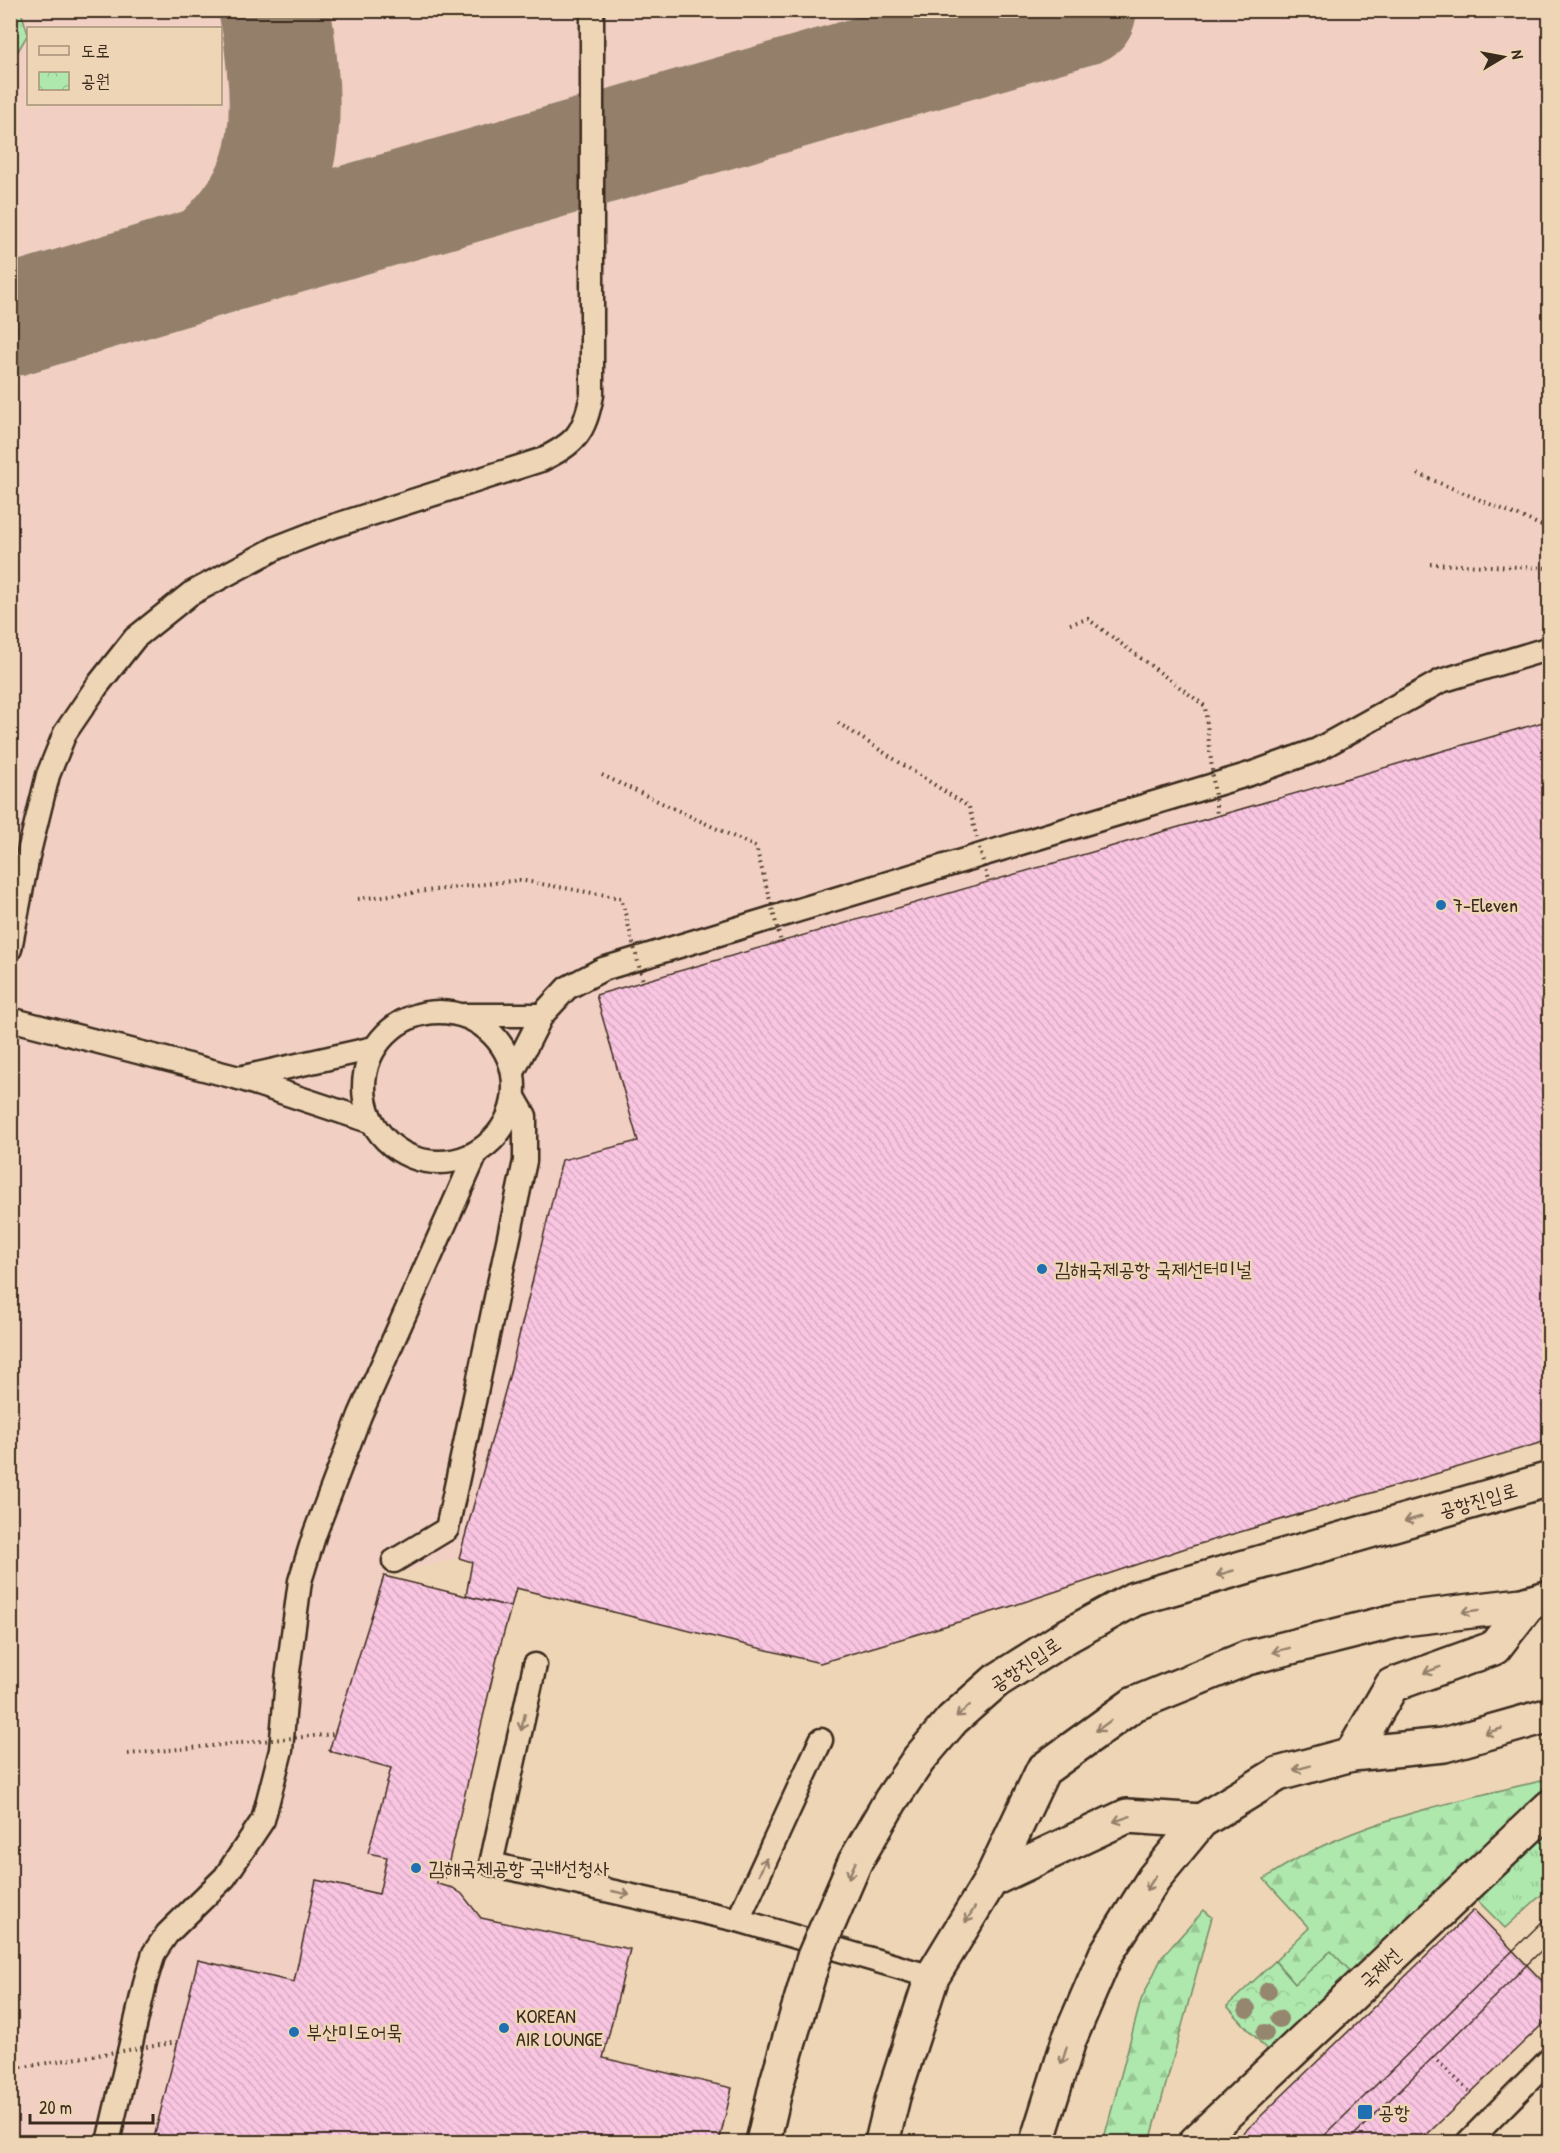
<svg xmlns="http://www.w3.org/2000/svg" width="1560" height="2153" font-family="'Patrick Hand','Poor Story',sans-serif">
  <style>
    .built { fill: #f1d0c3; fill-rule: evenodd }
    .grass { fill: url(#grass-tufts); stroke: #748966; stroke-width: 1.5 }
    .forest { fill: url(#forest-firs); stroke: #748966; stroke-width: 1.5 }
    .park { fill: url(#park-crowns); stroke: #748966; stroke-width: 1.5 }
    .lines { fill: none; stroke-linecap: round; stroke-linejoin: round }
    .taxiway { stroke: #94806a; stroke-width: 111 }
    .building { fill: url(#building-back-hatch); stroke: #3b2a1e; stroke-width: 1.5 }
    .lane-casing { stroke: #3b2a1e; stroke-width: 27 }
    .street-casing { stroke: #3b2a1e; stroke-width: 38 }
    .secondary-casing { stroke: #3b2a1e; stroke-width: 38 }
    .path { stroke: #3b2a1e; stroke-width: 4; stroke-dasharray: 1.5 4.5; stroke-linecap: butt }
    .lane { stroke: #eed5b6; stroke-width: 22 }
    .street { stroke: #eed5b6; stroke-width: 33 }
    .secondary { stroke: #eed5b6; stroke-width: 33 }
    .tram { stroke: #3b2a1e; stroke-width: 1.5 }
    .secondary-bridge-casing { stroke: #3b2a1e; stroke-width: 38; stroke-linecap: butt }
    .path-bridge { stroke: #3b2a1e; stroke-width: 4; stroke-dasharray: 1.5 4.5; stroke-linecap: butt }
    .secondary-bridge { stroke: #eed5b6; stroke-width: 33 }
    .tree { fill: #95866e }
    .oneway { stroke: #94806a }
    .poi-dot { fill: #1f6fb2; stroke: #eed5b6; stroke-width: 2 }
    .labels { text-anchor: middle; stroke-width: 5; stroke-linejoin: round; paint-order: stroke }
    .poi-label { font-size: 20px; fill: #3b2a1e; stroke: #eed5b6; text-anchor: start }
    .street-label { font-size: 20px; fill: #3b2a1e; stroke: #eed5b6 }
  </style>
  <defs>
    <pattern id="grass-tufts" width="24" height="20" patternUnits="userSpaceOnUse" patternTransform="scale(1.5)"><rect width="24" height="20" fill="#aee8ad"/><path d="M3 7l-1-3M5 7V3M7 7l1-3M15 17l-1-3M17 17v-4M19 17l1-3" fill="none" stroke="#97c794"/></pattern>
    <pattern id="forest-firs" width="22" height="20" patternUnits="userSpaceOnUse" patternTransform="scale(1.5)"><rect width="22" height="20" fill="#aee8ad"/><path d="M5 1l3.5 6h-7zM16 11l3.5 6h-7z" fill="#97c794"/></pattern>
    <pattern id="park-crowns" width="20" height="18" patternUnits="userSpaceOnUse" patternTransform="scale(1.5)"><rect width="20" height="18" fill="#aee8ad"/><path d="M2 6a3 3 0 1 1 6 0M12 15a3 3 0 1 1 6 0" fill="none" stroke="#97c794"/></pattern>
    <pattern id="building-back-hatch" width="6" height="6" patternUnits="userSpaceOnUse" patternTransform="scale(1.5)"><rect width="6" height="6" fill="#f9c5e1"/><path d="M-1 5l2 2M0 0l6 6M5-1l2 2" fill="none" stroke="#d6a9c1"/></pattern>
  </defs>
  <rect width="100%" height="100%" fill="#eed5b6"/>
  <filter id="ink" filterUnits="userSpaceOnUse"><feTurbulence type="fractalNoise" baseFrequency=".0167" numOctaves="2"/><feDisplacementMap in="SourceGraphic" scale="12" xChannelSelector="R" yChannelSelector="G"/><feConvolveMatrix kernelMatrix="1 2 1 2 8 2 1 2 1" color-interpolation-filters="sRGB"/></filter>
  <g filter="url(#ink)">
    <path class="built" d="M11,11h1538v709l-953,275 42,146 -76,20 -53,216 -50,181 -75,18 -55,175 62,17 -22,85 18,4 -8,37 -63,-14 -22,102 -96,-22 -45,182h-142zM28,28h192v76h-192z"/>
    <g class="grass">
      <path d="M11,10l10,1 7,23 -17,29z"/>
      <path d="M1549,1821v67l-44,40 -32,-32z"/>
    </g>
    <g class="forest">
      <path d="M1549,1779v5l-197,189 -57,11 -20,-23 34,-33 -45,-49c83,-57 188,-77 285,-100z"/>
      <path d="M1204,1910l8,7 -62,225h-47l38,-142 21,-43z"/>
    </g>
    <path class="park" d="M1331,1951l21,22 -83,79 -42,-46 48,-45 20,23z"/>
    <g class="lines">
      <g class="taxiway">
        <path d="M211,261c65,-57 80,-111 71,-196 -2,-18 -3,-37 -8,-55"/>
        <path d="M10,321l201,-60 870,-251"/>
      </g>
    </g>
    <g class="building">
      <path d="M1550,720v720l-364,108 -177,59 -189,56 -304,-75 -5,19 -45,-11 6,-34 -13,-4 50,-181 53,-217 76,-19 -42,-146z"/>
      <path d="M384,1576l127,31 -13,47 -53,224h-8v6l16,4 9,6 19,24 149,31 -27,109 129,30 -13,54h-566l45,-182 96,22 22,-102 63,14 8,-37 -19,-4 23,-85 -62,-17z"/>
      <path d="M1474,1910l76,79v28l-131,125h-185z"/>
    </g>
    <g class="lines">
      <defs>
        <g id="lane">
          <path d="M10,949l18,-93 20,-81 17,-42 32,-47 38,-48 55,-44 88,-47 49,-19 214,-68c35,-17 43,-26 51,-65v-385"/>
          <circle cx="439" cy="1087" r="75"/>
          <path d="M465,1015h77"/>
          <path d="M10,1019l229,59 133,44"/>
          <path d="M513,1072l29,-57 25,-27 36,-19 647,-195 67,-24 124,-69 109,-33"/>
          <path d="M239,1078l135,-30"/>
          <path d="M394,1561l53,-32 78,-368v-45l-11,-19"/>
          <path d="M535,1665l-44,199 247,56 194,57"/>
          <path d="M738,1920l83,-180"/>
          <path d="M108,2142l38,-163 8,-26 13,-19 58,-57 38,-57 18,-70 6,-71 13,-98 15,-48 45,-118 116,-261"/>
          <path d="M1468,2142l82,-83"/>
        </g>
        <path id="street" d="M1196,2142l354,-335"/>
        <g id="secondary">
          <path d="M1352,1754l40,-69 102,-37 35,-45"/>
          <path d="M991,1880l136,-64 74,5"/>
          <path d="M882,2142l11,-45 39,-120 59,-97 52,-110 91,-66 113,-46 156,-39 119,-14 28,-8"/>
          <path d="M1037,2142l32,-102 37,-86 48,-76 47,-57 77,-47 74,-20 92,-9 106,-30"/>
        </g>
      </defs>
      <use href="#lane" class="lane-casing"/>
      <use href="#street" class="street-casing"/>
      <use href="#secondary" class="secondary-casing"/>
      <g class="path">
        <path d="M1418,474l132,55"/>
        <path d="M1430,564l120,4"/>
        <path d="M1433,2057l39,37"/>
      </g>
      <use href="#lane" class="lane"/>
      <use href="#street" class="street"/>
      <use href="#secondary" class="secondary"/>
      <g class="tram">
        <path d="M1318,2142l232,-228"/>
        <path d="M1347,2142l203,-200"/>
      </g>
      <defs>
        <path id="secondary-bridge" d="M763,2142l14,-60 37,-125 41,-95 36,-62 28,-41 33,-39 44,-39 71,-45 67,-37 416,-120"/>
      </defs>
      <use href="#secondary-bridge" class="secondary-bridge-casing"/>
      <g class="path-bridge">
        <path d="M1070,624l18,-5 117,87 12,109"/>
        <path d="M838,723l131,84 19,74"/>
        <path d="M602,775l154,72 25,95"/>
        <path d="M358,899l161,-19 102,18 22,83"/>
        <path d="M128,1754l206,-20"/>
        <path d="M10,2069l168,-27"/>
      </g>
      <use href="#secondary-bridge" class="secondary-bridge"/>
    </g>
    <g class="tree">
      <circle cx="1268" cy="1991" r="9"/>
      <circle cx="1247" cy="2009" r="9"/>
      <circle cx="1279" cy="2019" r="9"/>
      <circle cx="1265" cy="2033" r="9"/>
    </g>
    <defs><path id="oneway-shaft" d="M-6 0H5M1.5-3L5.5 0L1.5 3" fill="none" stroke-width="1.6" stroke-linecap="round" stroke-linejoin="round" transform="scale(1.5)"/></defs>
    <g class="oneway">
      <use href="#oneway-shaft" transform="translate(1413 1519) rotate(164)"/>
      <use href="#oneway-shaft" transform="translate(1225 1573) rotate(164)"/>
      <use href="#oneway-shaft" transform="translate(1471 1611) rotate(173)"/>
      <use href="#oneway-shaft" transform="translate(1281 1650) rotate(166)"/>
      <use href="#oneway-shaft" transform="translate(1432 1670) rotate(160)"/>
      <use href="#oneway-shaft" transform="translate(963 1711) rotate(139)"/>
      <use href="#oneway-shaft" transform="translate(523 1722) rotate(103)"/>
      <use href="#oneway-shaft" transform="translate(1103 1726) rotate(144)"/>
      <use href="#oneway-shaft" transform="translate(1493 1731) rotate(164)"/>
      <use href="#oneway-shaft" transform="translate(1302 1768) rotate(165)"/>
      <use href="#oneway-shaft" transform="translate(1122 1819) rotate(162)"/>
      <use href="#oneway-shaft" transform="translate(763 1866) rotate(-65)"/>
      <use href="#oneway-shaft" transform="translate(852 1870) rotate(114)"/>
      <use href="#oneway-shaft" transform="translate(1151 1883) rotate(124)"/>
      <use href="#oneway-shaft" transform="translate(621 1893) rotate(13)"/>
      <use href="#oneway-shaft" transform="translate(970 1915) rotate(122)"/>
      <use href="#oneway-shaft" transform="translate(1064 2056) rotate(107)"/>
    </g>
  </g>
  <g class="poi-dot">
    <circle cx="1441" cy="905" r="6"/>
    <circle cx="1042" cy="1269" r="6"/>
    <circle cx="416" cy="1868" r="6"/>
    <circle cx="504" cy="2028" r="6"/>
    <circle cx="294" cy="2032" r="6"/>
    <rect x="1357" y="2104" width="16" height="16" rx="3"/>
  </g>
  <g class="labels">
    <g class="poi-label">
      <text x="1453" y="912">7-Eleven</text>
      <text x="1054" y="1276">김해국제공항 국제선터미널</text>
      <text x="428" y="1875">김해국제공항 국내선청사</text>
      <text x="516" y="2023">KOREAN<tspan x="516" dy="23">AIR LOUNGE</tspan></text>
      <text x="306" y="2039">부산미도어묵</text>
      <text x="1378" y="2119">공항</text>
    </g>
    <g class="street-label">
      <text transform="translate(1478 1500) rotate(-16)" y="7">공항진입로</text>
      <text transform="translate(1025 1664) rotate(-34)" y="7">공항진입로</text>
      <text transform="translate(1380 1968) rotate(-44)" y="7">국제선</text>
    </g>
  </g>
  <rect width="1560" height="2153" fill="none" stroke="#eed5b6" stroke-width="36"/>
  <rect x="18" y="18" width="1524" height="2117" fill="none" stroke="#3b2a1e" stroke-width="2" filter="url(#ink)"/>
  <rect x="27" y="27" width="195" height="78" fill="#eed5b6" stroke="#a69179" stroke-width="1.5"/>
  <rect x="39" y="46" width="30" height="9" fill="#eed5b6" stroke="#a69179" stroke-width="1.5"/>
  <text x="81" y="57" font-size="18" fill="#3b2a1e">도로</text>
  <rect x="39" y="72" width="30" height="18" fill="url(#park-crowns)" stroke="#a69179" stroke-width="1.5"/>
  <text x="81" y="87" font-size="18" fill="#3b2a1e">공원</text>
  <g transform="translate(1503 57) rotate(80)" stroke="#eed5b6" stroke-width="4.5" paint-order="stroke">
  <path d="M0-4.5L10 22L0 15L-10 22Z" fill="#3b2a1e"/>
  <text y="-9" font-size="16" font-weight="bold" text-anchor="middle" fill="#3b2a1e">N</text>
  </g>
  <path d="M30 2114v9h123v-9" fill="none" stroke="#3b2a1e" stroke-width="3"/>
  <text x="39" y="2114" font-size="18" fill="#3b2a1e" stroke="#eed5b6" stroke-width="4.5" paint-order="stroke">20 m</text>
</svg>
